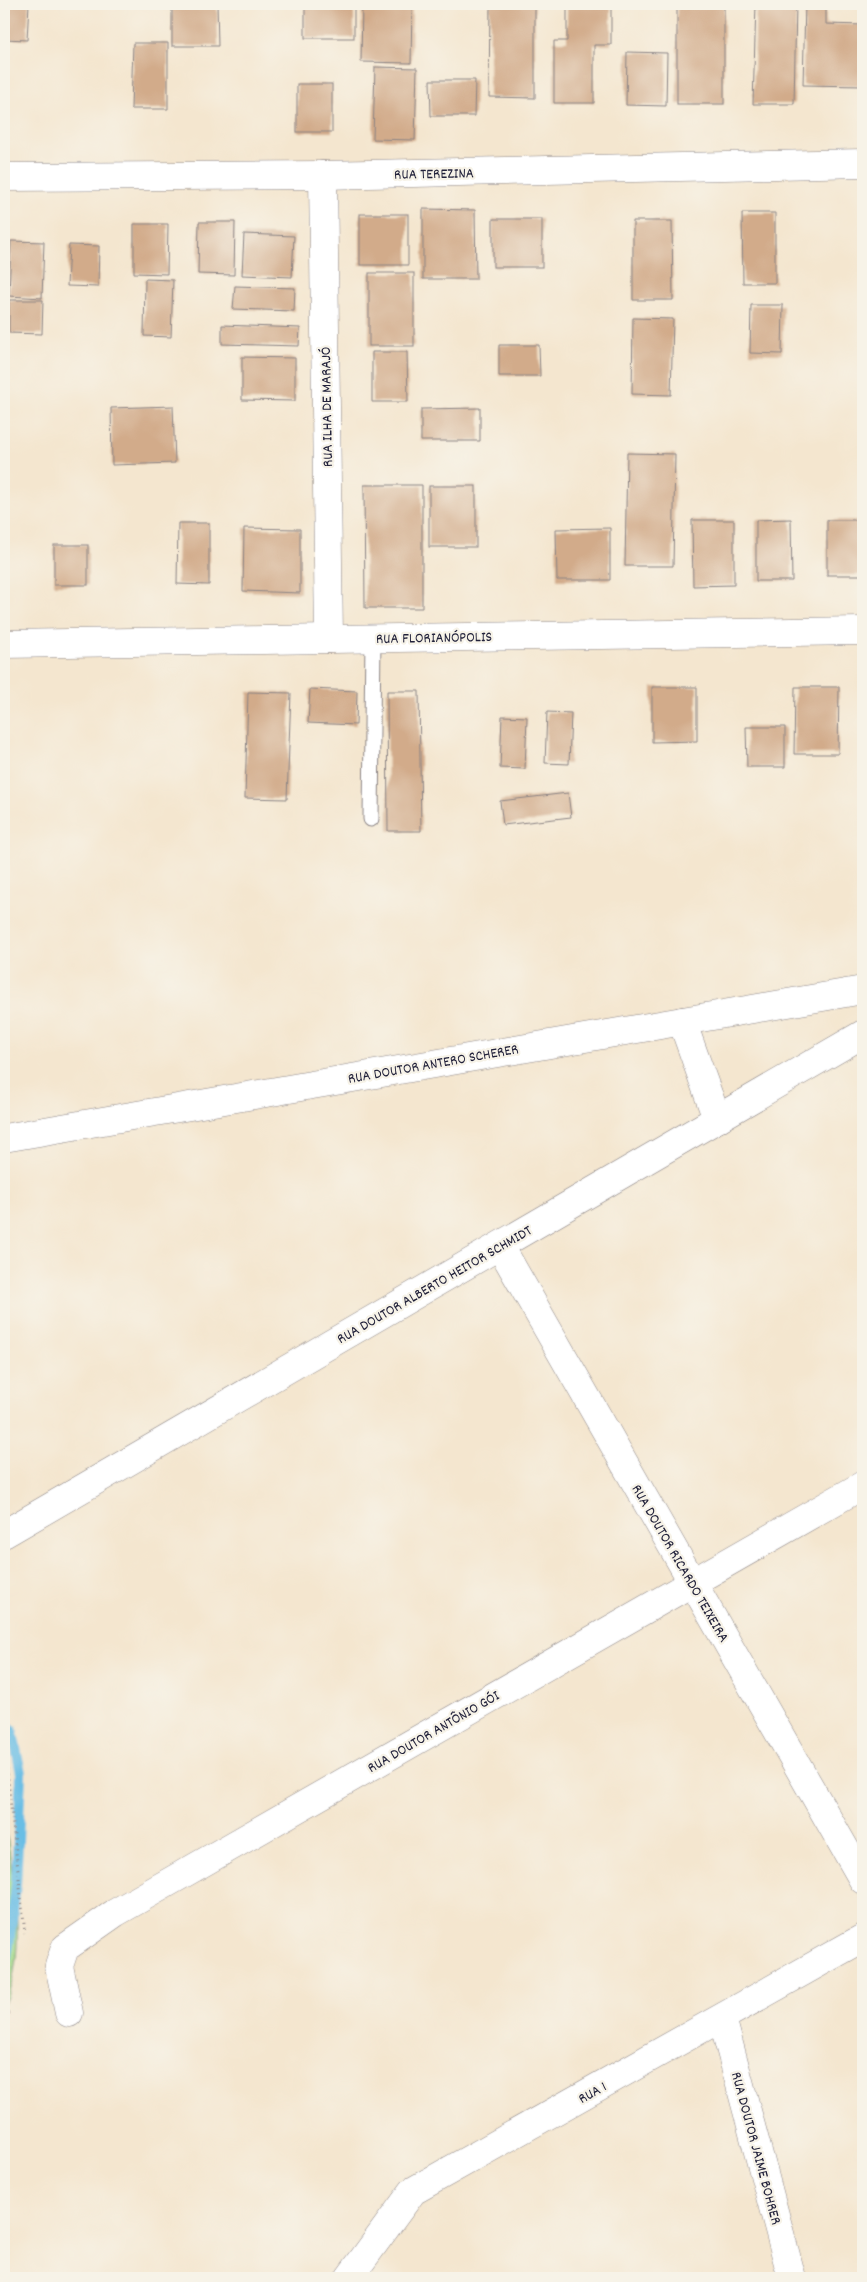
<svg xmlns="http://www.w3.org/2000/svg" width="867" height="2282" font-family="Dekko,sans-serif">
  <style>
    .green { fill: #a5db8c; stroke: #647e64 }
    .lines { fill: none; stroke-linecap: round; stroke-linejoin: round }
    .stream { stroke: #69bee5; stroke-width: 10 }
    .building { fill: #d2ab8a }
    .lane-casing { stroke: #8b8485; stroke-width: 17 }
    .street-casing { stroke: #8b8485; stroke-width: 29 }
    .secondary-casing { stroke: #8b8485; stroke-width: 29 }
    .path { stroke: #8b8485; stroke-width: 3; stroke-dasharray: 1 4; stroke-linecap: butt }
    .lane { stroke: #fff; stroke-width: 15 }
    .street { stroke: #fff; stroke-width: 28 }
    .secondary { stroke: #fff; stroke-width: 28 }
    .labels { text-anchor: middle; stroke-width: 4.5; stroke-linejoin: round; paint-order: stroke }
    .street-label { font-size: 15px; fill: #22223b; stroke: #f7f3e8 }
  </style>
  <rect width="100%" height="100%" fill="#f7f3e8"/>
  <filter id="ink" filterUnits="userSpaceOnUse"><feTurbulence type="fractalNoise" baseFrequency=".02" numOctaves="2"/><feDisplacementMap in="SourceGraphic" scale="10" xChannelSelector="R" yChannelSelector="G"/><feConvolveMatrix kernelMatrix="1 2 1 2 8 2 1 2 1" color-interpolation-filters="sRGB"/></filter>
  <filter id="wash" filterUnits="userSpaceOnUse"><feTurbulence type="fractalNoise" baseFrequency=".0096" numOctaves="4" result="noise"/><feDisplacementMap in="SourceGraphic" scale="20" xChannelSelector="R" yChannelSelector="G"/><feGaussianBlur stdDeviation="1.12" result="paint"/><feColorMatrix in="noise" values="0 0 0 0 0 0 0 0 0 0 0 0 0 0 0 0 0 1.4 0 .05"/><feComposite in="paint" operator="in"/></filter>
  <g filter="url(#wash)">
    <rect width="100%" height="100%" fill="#f4e6cf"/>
    <path class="green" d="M4,1814c7,59 26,134 0,190z"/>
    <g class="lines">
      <path class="stream" d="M4,1724l8,5 9,44 -5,112 -7,60 -5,26"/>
    </g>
    <g id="blocks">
      <g class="building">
        <path d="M4,4h25l-2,36 -23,-1z"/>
        <path d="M172,4h45l1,42h-46z"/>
        <rect x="305" y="4" width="49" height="34"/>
        <path d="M362,4h50l-1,59 -50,-1z"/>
        <path d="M490,4h45v94l-46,-1z"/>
        <path d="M567,4h44v41h-17v58h-40v-62h13z"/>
        <rect x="677" y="4" width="47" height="100"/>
        <path d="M756,4h40l-2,100h-41z"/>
        <path d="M805,4h21v20l37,1 -1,61 -59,-1z"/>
        <path d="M133,43h35v66h-37z"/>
        <path d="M627,52l40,1 -1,53 -40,-1z"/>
        <path d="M375,67l42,1 -2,72 -42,-1z"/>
        <path d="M430,80h45l-1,36h-43z"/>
        <rect x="297" y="84" width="35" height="48"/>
        <path d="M423,209l52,1 1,69h-53z"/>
        <path d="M742,213h33v70h-32z"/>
        <rect x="360" y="214" width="48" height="51"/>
        <rect x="493" y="219" width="49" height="48"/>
        <path d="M633,221h39l1,79h-40z"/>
        <path d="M199,222h36l-1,53 -36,-1z"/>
        <path d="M134,224h34l-1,50 -33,-1z"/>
        <path d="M244,234l50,2 -2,41 -50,-2z"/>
        <path d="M11,241l33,1 -2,56 -33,-2z"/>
        <path d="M69,245l30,1 -1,41 -31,-1z"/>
        <rect x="369" y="273" width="45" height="73"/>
        <path d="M145,279l28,1 -2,57 -27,-1z"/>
        <path d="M235,286l60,2 -1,23 -61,-2z"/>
        <path d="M9,300h34l-1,34 -33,-1z"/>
        <path d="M751,305h32l-1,49 -32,-1z"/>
        <path d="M633,318l40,1 -2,76 -39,-1z"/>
        <path d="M222,325l78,3 -1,18 -77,-2z"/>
        <rect x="4" y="332" width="2" height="46"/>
        <path d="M499,345h40l1,31h-41z"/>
        <path d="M372,352h35l1,50h-36z"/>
        <path d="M242,357l53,1v43l-53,-1z"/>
        <path d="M173,406l2,57 -63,2 -1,-57z"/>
        <path d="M480,408v33h-59v-32z"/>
        <path d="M627,453l48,1 -2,112h-48z"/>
        <path d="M364,485h58v123h-57z"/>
        <rect x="429" y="486" width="47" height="61"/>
        <path d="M791,519l1,62h-36v-61z"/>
        <path d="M692,520h42v65l-41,1z"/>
        <rect x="827" y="520" width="34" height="55"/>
        <path d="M178,523h31v62l-32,-1z"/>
        <path d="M244,528l56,1v64l-57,-2z"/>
        <path d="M610,528v52h-53l-1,-51z"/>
        <rect x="54" y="545" width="34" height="40"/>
        <path d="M652,687h45v54l-45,1z"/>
        <path d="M795,687h44l-1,67h-44z"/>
        <path d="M310,689l47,2 -1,34 -48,-2z"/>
        <path d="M387,691h32l2,140h-33z"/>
        <path d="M248,692l43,1 -4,106 -42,-1z"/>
        <path d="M547,712l24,1 -2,51 -24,-1z"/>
        <path d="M502,716l25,1 -2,52 -25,-1z"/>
        <path d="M746,727h39v40h-38z"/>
        <path d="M568,793l3,24 -68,8 -3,-24z"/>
      </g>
    </g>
  </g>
  <g filter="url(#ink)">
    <use href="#blocks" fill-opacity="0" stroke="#8b8485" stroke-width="1"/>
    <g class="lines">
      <defs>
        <path id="lane" d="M371,819l2,-181"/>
        <g id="street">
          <path d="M323,175l6,464"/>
          <path d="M4,177l319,-2 540,-12"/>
          <path d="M682,1021l35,98"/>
          <path d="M4,1138l859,-148"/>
          <path d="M500,1246l363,634"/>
          <path d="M4,1534l859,-500"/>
          <path d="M69,2013l-10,-47 6,-18 50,-35 748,-428"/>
          <path d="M722,2018l70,260"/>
          <path d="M349,2278l64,-87 450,-253"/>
        </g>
        <path id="secondary" d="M4,644l859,-13"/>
      </defs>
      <use href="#lane" class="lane-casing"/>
      <use href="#street" class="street-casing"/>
      <use href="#secondary" class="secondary-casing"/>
      <g class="path">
        <path d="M4,1744l21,189"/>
        <path d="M4,2022l7,-11"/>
      </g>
      <use href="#lane" class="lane"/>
      <use href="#street" class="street"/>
      <use href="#secondary" class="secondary"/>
    </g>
  </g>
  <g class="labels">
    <g class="street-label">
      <text transform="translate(434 173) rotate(-1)" y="5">RUA TEREZINA</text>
      <text transform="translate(326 407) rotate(-91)" y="5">RUA ILHA DE MARAJÓ</text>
      <text transform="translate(434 637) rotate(-1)" y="5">RUA FLORIANÓPOLIS</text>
      <text transform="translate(433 1063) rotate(-10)" y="5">RUA DOUTOR ANTERO SCHERER</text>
      <text transform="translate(434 1284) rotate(-30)" y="5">RUA DOUTOR ALBERTO HEITOR SCHMIDT</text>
      <text transform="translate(681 1563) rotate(60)" y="5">RUA DOUTOR RICARDO TEIXEIRA</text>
      <text transform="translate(433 1731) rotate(-30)" y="5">RUA DOUTOR ANTÔNIO GÓI</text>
      <text transform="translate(592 2092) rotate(-29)" y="5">RUA 1</text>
      <text transform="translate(757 2148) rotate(75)" y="5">RUA DOUTOR JAIME BOHRER</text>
    </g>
  </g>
  <rect width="867" height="2282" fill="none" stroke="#f7f3e8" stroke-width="20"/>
</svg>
